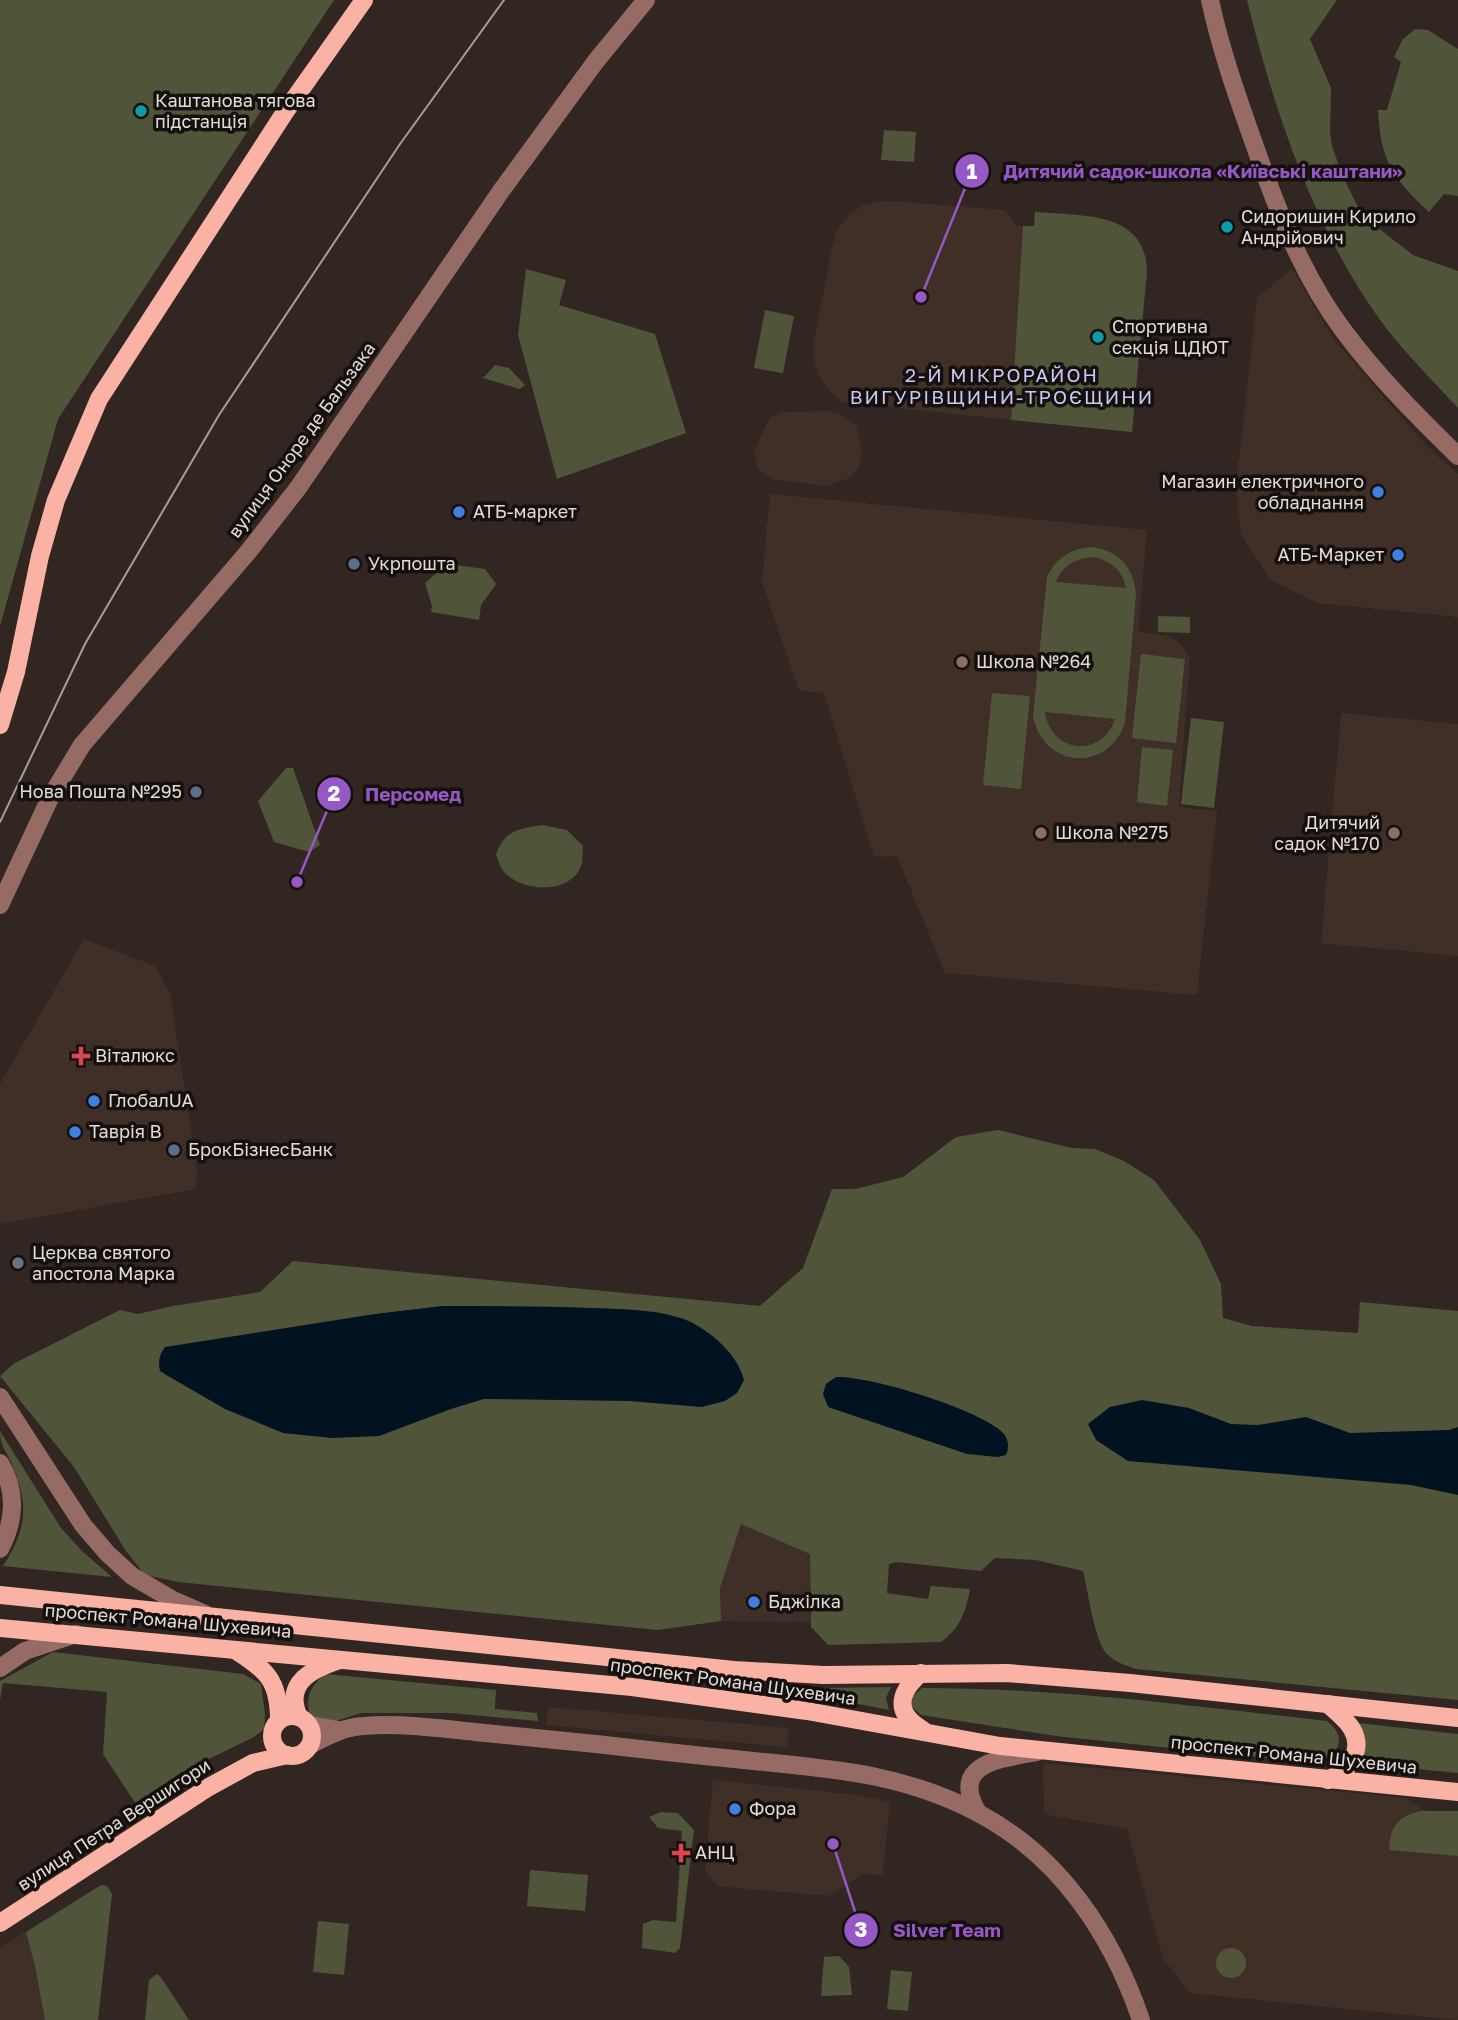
<svg xmlns="http://www.w3.org/2000/svg" width="1458" height="2020" font-family="'Golos Text',sans-serif">
  <style>
    .built { fill: #3f2f27 }
    .green { fill: #50553a; fill-rule: evenodd }
    .water { fill: #011321 }
    .lines { fill: none; stroke-linecap: round; stroke-linejoin: round }
    .minor { stroke: #966b63; stroke-width: 18 }
    .major { stroke: #f9b2a4; stroke-width: 18 }
    .tram { stroke: #a69e99; stroke-width: 2 }
    .culture-dot { fill: #0f9aa8; stroke: #15100e; stroke-width: 2.5 }
    .shop-dot { fill: #3f7fe0; stroke: #15100e; stroke-width: 2.5 }
    .service-dot { fill: #5c6f8a; stroke: #15100e; stroke-width: 2.5 }
    .education-dot { fill: #8d6e63; stroke: #15100e; stroke-width: 2.5 }
    .health-dot { fill: #e0444e; stroke: #15100e; stroke-width: 2.5 }
    .worship-dot { fill: #6b7280; stroke: #15100e; stroke-width: 2.5 }
    .labels { text-anchor: middle; stroke-width: 7; stroke-linejoin: round; paint-order: stroke }
    .poi-label { font-size: 18px; fill: #e2dbd7; stroke: #15100e; text-anchor: start }
    .street-label { font-size: 18px; fill: #e2dbd7; stroke: #15100e }
    .neighbourhood-label { font-size: 19px; letter-spacing: 2px; fill: #cbc9f4; stroke: #15100e }
    .leader { fill: none; stroke: #9558c5; stroke-width: 2.5 }
    .callout-dot { fill: #9558c5; stroke: #15100e; stroke-width: 2.5 }
    .mark-label { font-size: 21px; text-anchor: middle; font-weight: bold; fill: #fff }
    .callout-label { font-size: 19px; text-anchor: middle; font-weight: bold; fill: #9558c5; stroke: #15100e; stroke-width: 7; stroke-linejoin: round; paint-order: stroke }
  </style>
  <rect width="100%" height="100%" fill="#312621"/>
  <g class="built">
    <path d="M892,201l113,9 11,15 7,1 -12,194 -169,-18 -14,-12 -8,-13 -5,-13 -2,-17 19,-100 5,-17 12,-15 13,-9 13,-4z"/>
    <path d="M1292,268l42,72 90,103 34,31v143l-141,-14 -46,-23 -30,-45 -5,-47 21,-190z"/>
    <path d="M830,411l13,4 14,11 5,27 -3,15 -10,10 -23,8 -51,-6 -17,-11 -4,-18 15,-32 12,-7z"/>
    <path d="M770,494l377,36 -9,102 32,4 12,9 8,13 -11,149 38,4 -20,184 -252,-22 -48,-117 -23,1 -50,-164 -25,-2 -37,-109z"/>
    <path d="M1341,713l117,11v232l-137,-13z"/>
    <path d="M84,939l71,27 15,27 27,177 -1,19 -196,35v-140z"/>
    <path d="M741,1524l69,29v69l-89,-1 -1,-33z"/>
    <path d="M548,1707l241,21 -2,19 -241,-22z"/>
    <path d="M1043,1763l362,35 30,19 23,3v200l-269,-27 -26,-35 -36,-129 -83,-15z"/>
    <path d="M713,1780l145,15 32,7 -7,74 -20,-2 -35,22 -111,-10 -12,-15z"/>
    <path d="M26,1932l9,34 10,54h-45v-73z"/>
  </g>
  <g class="green">
    <path d="M0,0h334l-276,419 -58,207z"/>
    <path d="M1247,0h90l-27,39 21,49 -1,44 2,14 11,31 14,28 12,16 44,34 45,16v137c-24,-26 -50,-52 -72,-80 -71,-95 -111,-214 -139,-328z"/>
    <path d="M1415,29l13,1 30,19v147l-14,-2 -15,18c-37,-35 -48,-50 -51,-102h9l14,-48 -7,-5 9,-18z"/>
    <path d="M884,130l32,2 -2,30 -33,-2z"/>
    <path d="M1035,212c44,4 111,-2 112,59l-15,161 -121,-12 12,-194h11z"/>
    <path d="M526,269l40,11 -7,25 96,29 31,99 -129,46 -39,-144z"/>
    <path d="M765,310l29,6 -11,57 -29,-5z"/>
    <path d="M495,365l14,3 16,17 -5,4 -37,-11z"/>
    <path d="M1091,547c27,3 43,20 45,47l-11,129c-18,51 -82,45 -92,-7l14,-139c9,-19 23,-28 44,-30zM1094,557c17,4 29,14 32,31l-70,-6c7,-17 20,-24 38,-25zM1045,713v-1l70,7c-13,39 -63,35 -70,-6z"/>
    <path d="M447,564l38,5 11,15 -15,21 -2,15 -48,-8 1,-6 -7,-23z"/>
    <path d="M1158,616l32,1v16l-32,-1z"/>
    <path d="M1141,654l44,5 -9,84 -44,-5z"/>
    <path d="M992,693l38,3 -9,93 -38,-4z"/>
    <path d="M1191,718l33,4 -10,86 -33,-4z"/>
    <path d="M1142,747l31,3 -6,56 -30,-4z"/>
    <path d="M286,768h7l27,77 -11,7 -35,-10 -16,-41z"/>
    <path d="M542,825l25,5 16,16c-1,5 0,12 -1,17 -8,31 -57,30 -76,11 -5,-5 -8,-13 -10,-20 9,-24 22,-25 46,-29z"/>
    <path d="M998,1130l74,18 23,1 29,12 30,19 46,60 21,44 2,34 29,8 106,7 2,-31 98,9v389l-322,-31c-11,-4 -22,-7 -30,-16 -12,-15 -18,-62 -23,-82l-47,-11 -41,-2 -14,13 -84,-9 -8,2 -2,29 41,6 3,-13 39,3c-4,23 -10,39 -29,53l-113,3 -17,-18 -1,-73 -69,-30 -21,64 1,33 -63,9 -480,-48 -33,-7 -19,-24 -52,-84 -74,-91 13,-12 107,-54 18,4 35,-8 87,-14 33,-31 467,45 43,-38 29,-79h23l48,-12 53,-40z"/>
    <path d="M0,1431l61,97 21,23 30,26 -109,-11c25,-39 26,-62 8,-104 -6,-12 -11,-17 -11,-31z"/>
    <path d="M53,1652l190,22 18,10 4,30 -1,15 -10,8 -74,36 -44,31 -33,-50 4,-62 -104,-9 -3,17v-19z"/>
    <path d="M325,1674l171,16 -1,19 42,4 1,8 -87,-8h-90l-34,11 -16,-7c-7,-19 -1,-30 14,-43z"/>
    <path d="M891,1687l-5,11 3,12 -76,-15 6,-7z"/>
    <path d="M922,1688c136,0 270,18 405,33 22,17 11,36 -12,42l-259,-27 -135,-21 -10,-9 1,-9z"/>
    <path d="M1358,1723l100,11v39l-103,-10z"/>
    <path d="M1421,1811h37v45l-69,-6c1,-24 9,-34 32,-39z"/>
    <path d="M661,1812l17,1 16,17 -14,118 -5,5 -33,-5 1,-24 10,-4 23,2 6,-91 -24,-3 -9,-11z"/>
    <path d="M530,1870l58,5 -3,36 -58,-5z"/>
    <path d="M101,1885l6,1 5,8 -14,126h-53l-10,-54 -9,-34z"/>
    <path d="M318,1921l31,3 -5,51 -31,-3z"/>
    <circle cx="1231" cy="1963" r="15"/>
    <path d="M839,1956l10,11 3,28 -31,1 3,-39z"/>
    <path d="M891,1970l21,2 -4,39 -21,-2z"/>
    <path d="M157,1974l3,2 29,44h-44l4,-40z"/>
  </g>
  <g class="water">
    <path d="M442,1306c50,0 100,0 150,2 27,1 58,1 85,9 27,7 61,36 67,63l-7,13 -12,8 -23,6 -73,-6 -145,-2 -33,10 -72,27 -47,2 -49,-5 -58,-24 -57,-33 -8,-5c-2,-10 -1,-16 5,-24l210,-33z"/>
    <path d="M836,1377c35,-1 138,31 165,54 7,6 9,15 5,24l-8,2 -31,-3 -139,-47 -5,-13 3,-10z"/>
    <path d="M1142,1400l47,8 42,16 27,1 48,-8 44,16 99,-3 9,-3v68l-47,-10 -283,-24 -32,-21 -8,-16 22,-17z"/>
  </g>
  <g class="lines">
    <g class="minor">
      <path d="M1210,0c10,47 26,93 42,138 23,66 49,136 91,192 34,46 75,87 115,126"/>
      <path d="M0,905l50,-107 32,-53 166,-193 50,-64 203,-297 95,-130 50,-61"/>
      <path d="M0,1397l83,128 24,28 25,23 41,24 32,14"/>
      <path d="M0,1463c17,27 15,58 0,86"/>
      <path d="M0,1668l25,-17 51,-17"/>
      <path d="M310,1725l28,5"/>
      <path d="M310,1745c18,-9 33,-18 54,-19 37,-3 74,2 111,6 40,4 81,8 121,12 52,6 105,12 158,17 81,8 150,13 224,52 82,43 134,122 163,207"/>
      <path d="M978,1813c-29,-50 22,-54 59,-61"/>
    </g>
    <g class="major">
      <path d="M0,725l16,-53 24,-116 16,-56 43,-101 186,-287 79,-112"/>
      <path d="M0,1595l734,75 89,5 184,-2 123,10 328,35"/>
      <path d="M0,1628l632,59 175,24 193,35 458,46"/>
      <path d="M235,1650c32,20 44,31 44,70"/>
      <path d="M921,1673c-23,20 -27,40 2,57"/>
      <circle cx="292" cy="1736" r="20"/>
      <path d="M299,1717c-16,-34 13,-48 41,-57"/>
      <path d="M1328,1780c19,-9 37,-28 24,-51 -5,-9 -16,-17 -24,-25"/>
      <path d="M0,1923l209,-136 44,-24 34,-8"/>
    </g>
    <path class="tram" d="M0,822l85,-178 134,-229 181,-271 104,-144"/>
  </g>
  <g class="culture-dot">
    <circle cx="141" cy="111" r="7"/>
    <circle cx="1227" cy="227" r="7"/>
    <circle cx="1098" cy="337" r="7"/>
  </g>
  <g class="shop-dot">
    <circle cx="1378" cy="492" r="7"/>
    <circle cx="459" cy="512" r="7"/>
    <circle cx="1398" cy="555" r="7"/>
    <circle cx="94" cy="1101" r="7"/>
    <circle cx="75" cy="1132" r="7"/>
    <circle cx="754" cy="1602" r="7"/>
    <circle cx="735" cy="1809" r="7"/>
  </g>
  <g class="service-dot">
    <circle cx="354" cy="564" r="7"/>
    <circle cx="196" cy="792" r="7"/>
    <circle cx="174" cy="1150" r="7"/>
  </g>
  <g class="education-dot">
    <circle cx="962" cy="662" r="7"/>
    <circle cx="1041" cy="833" r="7"/>
    <circle cx="1394" cy="833" r="7"/>
  </g>
  <g class="health-dot">
    <path d="M77.5 1045.5h7v7h7v7h-7v7h-7v-7h-7v-7h7z"/>
    <path d="M677.5 1842.5h7v7h7v7h-7v7h-7v-7h-7v-7h7z"/>
  </g>
  <circle class="worship-dot" cx="18" cy="1263" r="7"/>
  <g class="labels">
    <g class="poi-label">
      <text x="155" y="107">Каштанова тягова<tspan x="155" dy="21">пiдстанцiя</tspan></text>
      <text x="1241" y="223">Сидоришин Кирило<tspan x="1241" dy="21">Андрійович</tspan></text>
      <text x="1112" y="333">Спортивна<tspan x="1112" dy="21">секція ЦДЮТ</tspan></text>
      <text x="1364" y="488" text-anchor="end">Магазин електричного<tspan x="1364" dy="21">обладнання</tspan></text>
      <text x="473" y="518">АТБ-маркет</text>
      <text x="1384" y="561" text-anchor="end">АТБ-Маркет</text>
      <text x="368" y="570">Укрпошта</text>
      <text x="976" y="668">Школа №264</text>
      <text x="182" y="798" text-anchor="end">Нова Пошта №295</text>
      <text x="1380" y="829" text-anchor="end">Дитячий<tspan x="1380" dy="21">садок №170</tspan></text>
      <text x="1055" y="839">Школа №275</text>
      <text x="95" y="1062">Віталюкс</text>
      <text x="108" y="1107">ГлобалUA</text>
      <text x="89" y="1138">Таврія В</text>
      <text x="188" y="1156">БрокБізнесБанк</text>
      <text x="32" y="1259">Церква святого<tspan x="32" dy="21">апостола Марка</tspan></text>
      <text x="768" y="1608">Бджілка</text>
      <text x="749" y="1815">Фора</text>
      <text x="695" y="1859">АНЦ</text>
    </g>
    <g class="street-label">
      <text transform="translate(302 440) rotate(-54)" y="6">вулиця Оноре де Бальзака</text>
      <text transform="translate(168 1621) rotate(5)" y="6">проспект Романа Шухевича</text>
      <text transform="translate(733 1682) rotate(8)" y="6">проспект Романа Шухевича</text>
      <text transform="translate(1294 1755) rotate(6)" y="6">проспект Романа Шухевича</text>
      <text transform="translate(114 1825) rotate(-33)" y="6">вулиця Петра Вершигори</text>
    </g>
    <g class="neighbourhood-label">
      <text x="1002" y="382">2-Й МІКРОРАЙОН<tspan x="1002" dy="22">ВИГУРІВЩИНИ-ТРОЄЩИНИ</tspan></text>
    </g>
  </g>
  <path class="leader" d="M921 297L972 171M297 882L334 794M833 1844L861 1930"/>
  <g class="callout-dot">
    <circle cx="921" cy="297" r="7"/>
    <circle cx="297" cy="882" r="7"/>
    <circle cx="833" cy="1844" r="7"/>
    <circle cx="972" cy="171" r="18"/>
    <circle cx="334" cy="794" r="18"/>
    <circle cx="861" cy="1930" r="18"/>
  </g>
  <g class="mark-label">
    <text x="972" y="179">1</text>
    <text x="334" y="801">2</text>
    <text x="861" y="1937">3</text>
  </g>
  <g class="callout-label">
    <text x="1203" y="178">Дитячий садок-школа «Київські каштани»</text>
    <text x="413" y="801">Персомед</text>
    <text x="947" y="1937">Silver Team</text>
  </g>
</svg>
